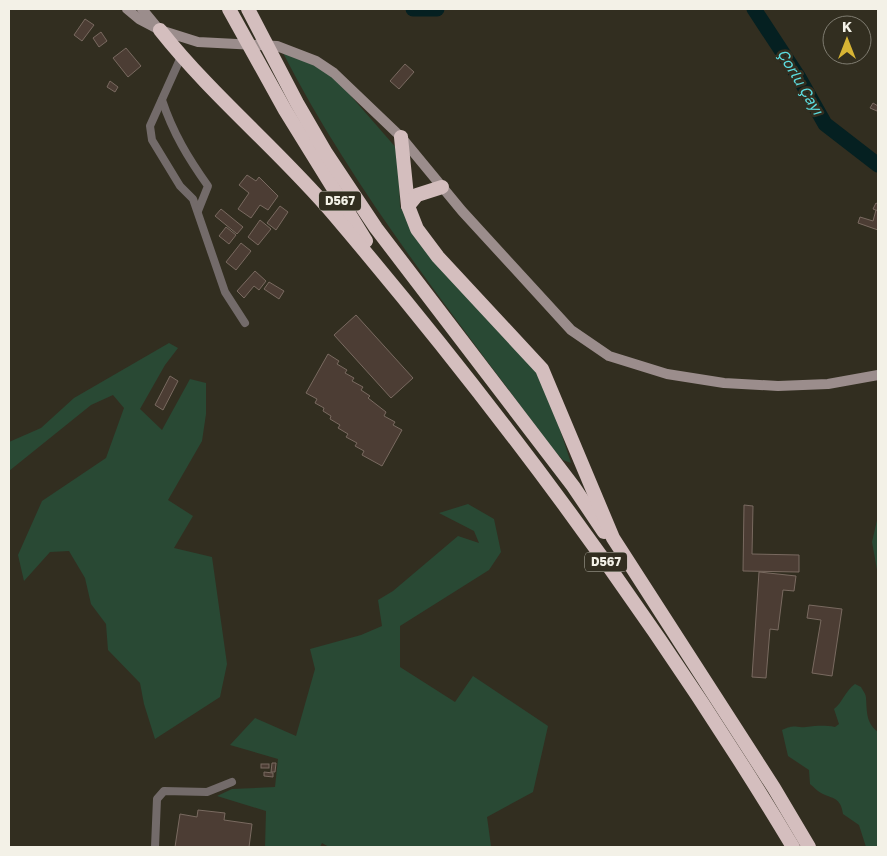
<svg xmlns="http://www.w3.org/2000/svg" width="887" height="856" font-family="'Golos Text',sans-serif">
  <style>
    .green { fill: #294934 }
    .lines { fill: none; stroke-linecap: round; stroke-linejoin: round }
    .river { stroke: #052021; stroke-width: 15 }
    .building { fill: #4c3d34; stroke: #796a60 }
    .street { stroke: #736b6a; stroke-width: 8 }
    .secondary { stroke: #9b8d8c; stroke-width: 10 }
    .highway { stroke: #d4bebe; stroke-width: 14 }
    .labels { text-anchor: middle; stroke-width: 5; stroke-linejoin: round; paint-order: stroke }
    .shield { fill: #322e20; stroke: #b9b6ab; stroke-width: 1 }
    .shield-label { font-size: 12px; font-weight: bold; fill: #f3f1e7 }
    .water-label { font-size: 15px; font-style: italic; fill: #5cdcdf; stroke: #322e20 }
  </style>
  <rect width="100%" height="100%" fill="#322e20"/>
  <g class="green">
    <path d="M282,51l48,21 68,78 2,57 12,18 122,139 12,23 25,76 -8,-3 -11,-12c-95,-129 -197,-254 -270,-397z"/>
    <path d="M169,343l9,5 -13,17 -25,44 22,21 28,-51 16,4v31l-4,27 -34,59 25,16 -19,32 38,9 15,107 -7,33 -65,42 -11,-35 -4,-21 -32,-33 -2,-26 -15,-20 -6,-26 -16,-27 -19,1 -26,29 -6,-26 24,-54 64,-43 18,-50 -11,-13 -22,10 -82,66v-29l32,-14 33,-30z"/>
    <path d="M468,504l26,15 7,33 -12,18 -89,56v41l55,35 18,-26 75,50 -15,66 -46,25 4,29 -162,1 -7,-4 -2,4h-55l1,-36 -49,-15 15,-7 43,-2 3,-28 -48,-14 25,-27 41,18 19,-67 -5,-20 51,-14 21,-9 -4,-26 15,-9 65,-55 21,7 -5,-12 -35,-18z"/>
    <path d="M878,516v59l-6,-33z"/>
    <path d="M855,684l6,3c2,4 5,7 5,11 1,14 0,25 12,34v115h-12l-7,-22 -16,-11c-2,-15 -8,-15 -20,-20 -5,-2 -9,-7 -13,-10l-1,-14 -21,-14 -6,-26c14,-6 12,-2 24,-3 11,-1 17,-2 29,0l4,-3 -5,-15c9,-7 11,-18 21,-25z"/>
  </g>
  <g class="lines">
    <g class="river">
      <path d="M413,9h24"/>
      <path d="M754,9l44,67 27,48 53,41"/>
    </g>
  </g>
  <g class="building">
    <path d="M85,19l9,6 -12,16 -8,-6z"/>
    <path d="M101,32l6,9 -8,6 -6,-9z"/>
    <path d="M126,48l15,18 -13,11 -15,-19z"/>
    <path d="M405,64l9,8 -15,17 -9,-8z"/>
    <path d="M110,81l8,6 -3,5 -8,-5z"/>
    <path d="M873,103l5,3 -1,5 -7,-3z"/>
    <path d="M247,175l9,6 3,-4 19,19 -10,14 -8,-5 -9,13 -13,-9 11,-16 -10,-8z"/>
    <path d="M876,203l2,1v7l-5,-2z"/>
    <path d="M280,206l8,6 -12,18 -9,-7z"/>
    <path d="M221,209l22,18 -6,7 -22,-18z"/>
    <path d="M876,210l2,1v19l-20,-7 2,-6 13,4z"/>
    <path d="M260,220l11,9 -13,16 -10,-8z"/>
    <path d="M226,227l10,8 -7,9 -10,-8z"/>
    <path d="M241,243l10,8 -15,19 -10,-8z"/>
    <path d="M255,271l11,10 -7,9 -5,-4 -10,12 -7,-7z"/>
    <path d="M269,282l15,9 -5,8 -15,-10z"/>
    <path d="M356,315l57,63 -22,20 -57,-63z"/>
    <path d="M328,354l11,7 -2,3 10,6 -2,3 9,5 -2,3 11,6 -2,3 9,6 -2,2 18,14 -2,4 11,6 -2,3 9,5 -20,36 -20,-11 2,-4 -9,-5 2,-3 -11,-6 2,-3 -10,-6 2,-3 -10,-6 1,-3 -8,-5 1,-3 -9,-5 2,-4 -11,-6z"/>
    <path d="M170,376l8,5 -15,29 -8,-5z"/>
    <path d="M744,505l9,1 -1,48 47,1v17l-56,-1z"/>
    <path d="M759,572l37,4 -2,15 -11,-1 -5,40 -8,-1 -4,49 -14,-1z"/>
    <path d="M809,605l33,4 -10,67 -20,-3 9,-53 -14,-2z"/>
    <path d="M272,763h4l-1,9h-4z"/>
    <rect x="261" y="764" width="8" height="4"/>
    <path d="M264,772l9,1v4l-9,-1z"/>
    <path d="M198,810l27,3 -1,7 28,4 -3,23h-74l5,-33 17,3z"/>
  </g>
  <g class="lines">
    <g class="street">
      <path d="M181,57l-31,69 2,14 28,46 13,13 32,93 20,31"/>
      <path d="M162,100c11,33 26,58 46,86l-10,25"/>
      <path d="M155,847l2,-48 7,-8 43,1 25,-10"/>
    </g>
    <g class="secondary">
      <path d="M127,9l12,10 21,11 38,12 79,4 39,15 18,12 67,64 61,74 109,119 38,26 58,18 57,9 54,3 50,-2 50,-9"/>
      <path d="M142,9l14,17"/>
    </g>
    <g class="highway">
      <path d="M229,9l56,101 81,131"/>
      <path d="M248,9l49,94 29,50 50,75 197,258 31,46"/>
      <path d="M160,30c53,67 120,121 175,186 168,198 324,408 458,631"/>
      <path d="M401,137l7,69 9,23 21,28 104,112 71,169 161,250 35,59"/>
      <path d="M408,206l9,-11 25,-8"/>
    </g>
  </g>
  <g class="labels">
    <g class="shield">
      <rect x="319" y="191.5" width="42" height="19" rx="4"/>
      <rect x="585" y="552.5" width="42" height="19" rx="4"/>
    </g>
    <g class="shield-label">
      <text x="340" y="205">D567</text>
      <text x="606" y="566">D567</text>
    </g>
    <g class="water-label">
      <text transform="translate(800 82) rotate(59)" y="5">Çorlu Çayı</text>
    </g>
  </g>
  <rect width="887" height="856" fill="none" stroke="#f3f1e7" stroke-width="20"/>
  <g transform="translate(847 40)"><circle r="24" fill="#322e20" stroke="#7f7c70"/>
  <path d="M0-4L9 19L0 12L-9 19Z" fill="#d7b434"/>
  <text y="-8" font-size="14" font-weight="bold" text-anchor="middle" fill="#f3f1e7">K</text>
  </g>
</svg>
